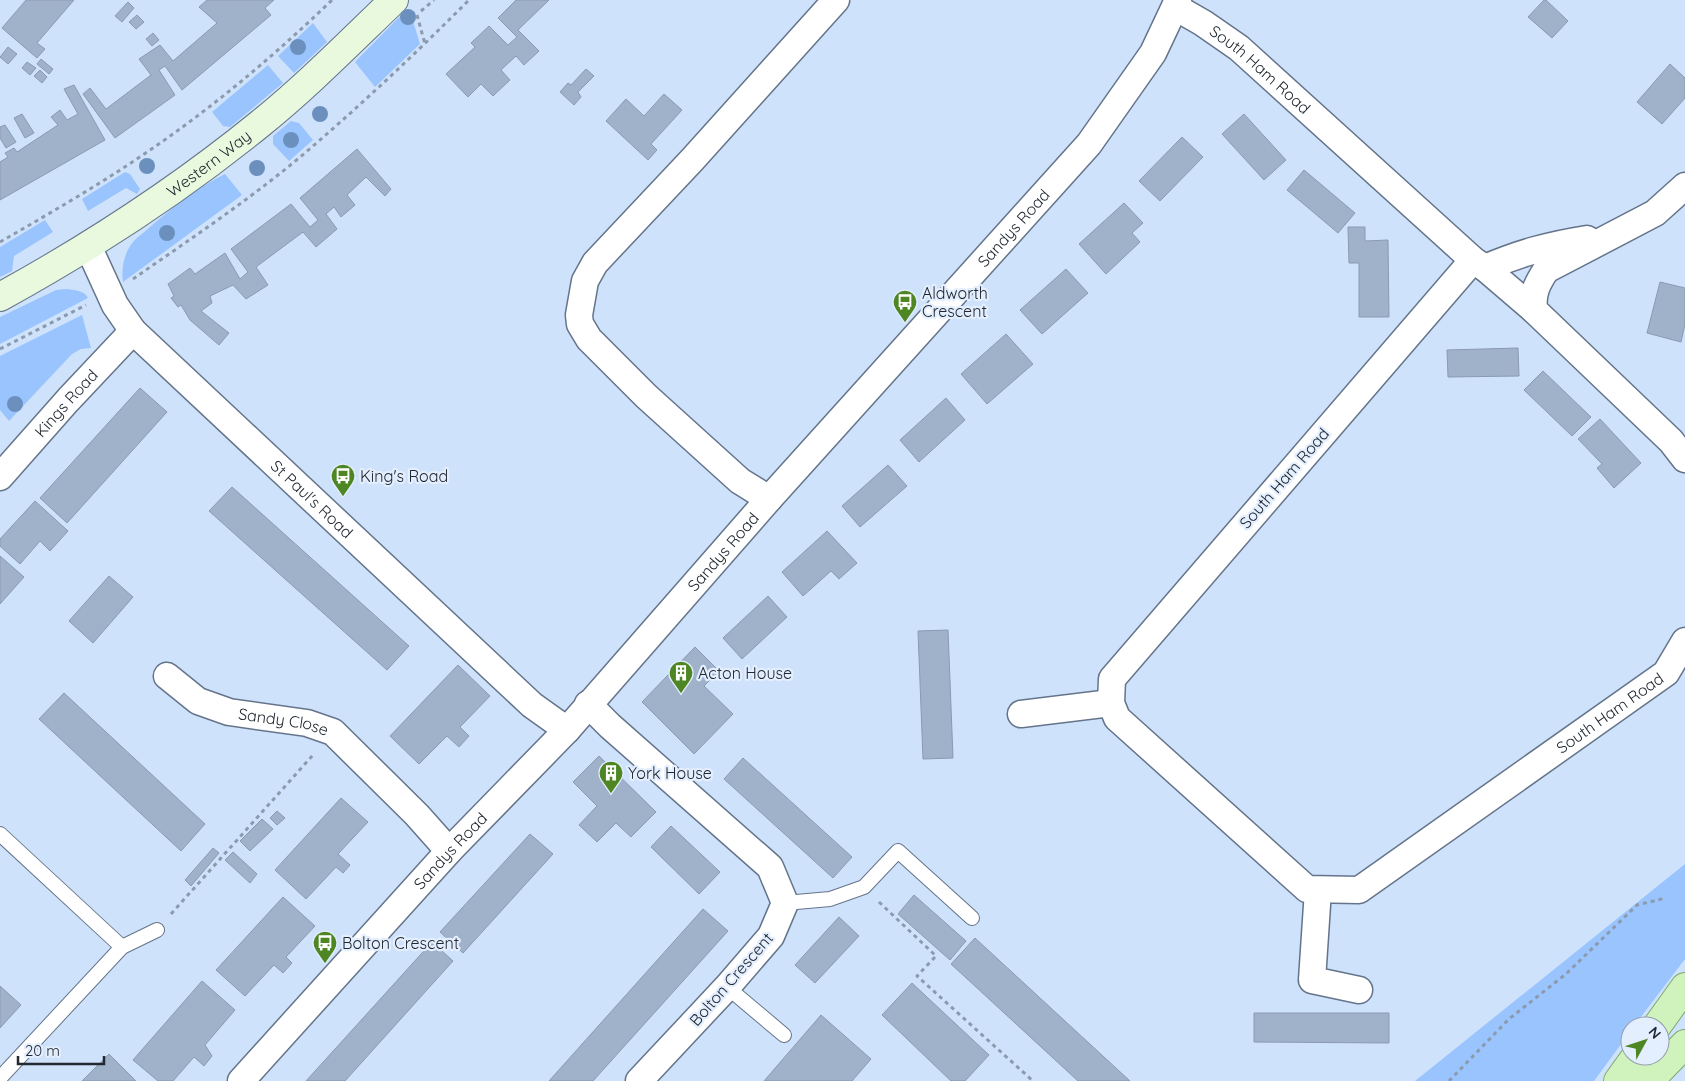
<svg xmlns="http://www.w3.org/2000/svg" width="1685" height="1081" font-family="Quicksand,sans-serif">
  <style>
    .green { fill: #9ac4fe }
    .building { fill: #a0b2ca; stroke: #899ab2 }
    .lines { fill: none; stroke-linecap: round; stroke-linejoin: round }
    .lane-casing { stroke: #64748a; stroke-width: 16 }
    .street-casing { stroke: #64748a; stroke-width: 29 }
    .secondary-casing { stroke: #64748a; stroke-width: 30 }
    .primary-casing { stroke: #7fa76f; stroke-width: 30 }
    .path { stroke: #8c9aad; stroke-width: 3; stroke-dasharray: 4 4; stroke-linecap: butt }
    .lane { stroke: #fff; stroke-width: 14 }
    .street { stroke: #fff; stroke-width: 26 }
    .secondary { stroke: #e8f9de; stroke-width: 28 }
    .primary { stroke: #d0f3bd; stroke-width: 28 }
    .tree { fill: #6b90be }
    .labels { text-anchor: middle; stroke-width: 4.5; stroke-linejoin: round; paint-order: stroke }
    .street-label { font-size: 16px; fill: #212831; stroke: #e3eefe }
    .poi-label { font-size: 16px; fill: #212831; stroke: #e3eefe; text-anchor: start }
  </style>
  <rect width="100%" height="100%" fill="#cfe2fb"/>
  <g class="green">
    <path d="M406,10l9,2 -2,9 7,23 -45,43 -20,-25z"/>
    <path d="M313,23l14,19 -33,31 -16,-17z"/>
    <path d="M268,65l15,18 -53,44 -7,-1 -11,-14z"/>
    <path d="M291,121l8,2 14,17 -24,21 -16,-17v-8z"/>
    <path d="M125,172l5,2 10,15 -3,5 -11,-6 -38,23 -6,-12z"/>
    <path d="M225,174l17,21 -119,87c-2,-14 1,-29 10,-40 5,-6 12,-10 17,-15 23,-20 48,-40 75,-53z"/>
    <path d="M45,220l8,12 -39,24 -2,15 -12,6v-30z"/>
    <path d="M66,289c8,1 18,1 22,9l-88,46v-27l56,-27z"/>
    <path d="M82,315l9,33 -10,1 -9,5 -63,67 -9,-11v-54z"/>
    <path d="M1685,864v95l-51,67h-4v6l-36,49h-179z"/>
  </g>
  <g class="building">
    <path d="M26,0h48l-37,43 8,6 -8,9 -35,-30z"/>
    <path d="M207,0h67l-9,8 6,7 -89,75 -17,-24 -6,4 16,25 -60,43 -32,-44 7,-6 16,21 45,-34 -12,-16 21,-14 13,16 44,-38 -18,-16z"/>
    <path d="M516,0h33l-31,30 21,21 -15,14 -8,-9 -15,14 9,10 -17,16 -12,-12 -13,13 -22,-23 29,-27 -4,-4 18,-17 19,19 9,-8 -19,-19z"/>
    <path d="M1544,0h2l22,21 -16,17 -24,-21z"/>
    <path d="M128,2l6,6 -12,14 -7,-6z"/>
    <path d="M137,15l7,7 -8,7 -7,-7z"/>
    <path d="M153,33l6,7 -7,6 -6,-7z"/>
    <path d="M8,47l9,7 -9,10 -8,-7z"/>
    <path d="M41,59l12,10 -4,5 -12,-10z"/>
    <path d="M27,62l9,6 -6,7 -8,-7z"/>
    <path d="M1670,64l15,14v20l-23,26 -25,-22z"/>
    <path d="M586,69l8,7 -16,16 3,5 -7,8 -14,-13 8,-9 3,2z"/>
    <path d="M40,70l7,7 -5,6 -8,-7z"/>
    <path d="M74,85l31,55 -105,60v-38l8,-5 -3,-4 9,-5 3,4 41,-27 -7,-8 9,-7 7,10 11,-6 -14,-25z"/>
    <path d="M664,94l18,16 -31,34 6,6 -9,10 -42,-39 20,-22 18,17z"/>
    <path d="M22,114l12,19 -9,5 -11,-20z"/>
    <path d="M1244,114l42,46 -22,20 -42,-46z"/>
    <path d="M5,125l11,17 -10,6 -6,-10v-11z"/>
    <path d="M1182,137l21,20 -43,44 -21,-20z"/>
    <path d="M357,149l34,40 -6,7 -19,-19 -19,18 8,10 -14,12 -7,-10 -8,7 11,15 -21,18 -13,-15 -47,35 12,18 -22,14 -13,-14 -23,11 2,7 -11,8 28,22 -10,12 -29,-25 -9,-15 -3,2 -7,-9 3,-2 -6,-12 22,-16 5,6 30,-21 15,26 8,-7 -17,-23 60,-45 19,23 8,-7 -18,-22z"/>
    <path d="M1304,170l51,43 -17,20 -51,-43z"/>
    <path d="M1124,203l19,20 -11,10 8,9 -34,32 -27,-30z"/>
    <path d="M1348,227h17v14l23,-1 1,77h-30v-54h-10z"/>
    <path d="M1066,269l22,24 -46,41 -22,-24z"/>
    <path d="M1660,282l25,6v36l-4,18 -34,-9z"/>
    <path d="M1006,334l27,30 -46,40 -26,-30z"/>
    <path d="M1518,348l1,28 -71,1 -1,-27z"/>
    <path d="M1543,371l48,46 -19,19 -48,-46z"/>
    <path d="M140,388l27,24 -100,111 -27,-25z"/>
    <path d="M946,398l19,22 -46,42 -19,-22z"/>
    <path d="M1600,419l41,44 -27,25 -17,-20 5,-4 -24,-25z"/>
    <path d="M888,465l19,21 -47,41 -18,-21z"/>
    <path d="M232,487l177,159 -22,24 -178,-159z"/>
    <path d="M35,501l33,30 -18,20 -10,-10 -20,23 -20,-18v-7z"/>
    <path d="M827,531l30,32 -18,16 -8,-8 -28,25 -21,-24z"/>
    <path d="M0,556l24,21 -24,27z"/>
    <path d="M109,576l24,21 -40,46 -24,-22z"/>
    <path d="M768,596l19,21 -45,42 -19,-21z"/>
    <path d="M948,630l5,128 -30,1 -5,-128z"/>
    <path d="M695,647l24,24 -15,15 29,28 -39,40 -52,-52z"/>
    <path d="M458,665l32,31 -30,31 9,9 -10,11 -12,-11 -28,28 -29,-28z"/>
    <path d="M64,693l141,131 -24,27 -142,-132z"/>
    <path d="M599,756l57,56 -25,25 -15,-14 -19,19 -18,-17 18,-19 -24,-24z"/>
    <path d="M743,758l109,99 -19,21 -109,-99z"/>
    <path d="M341,798l27,24 -30,32 12,11 -7,8 -7,-6 -30,32 -31,-29z"/>
    <path d="M277,811l8,7 -8,7 -7,-7z"/>
    <path d="M262,819l11,10 -23,22 -10,-10z"/>
    <path d="M671,826l49,46 -21,22 -48,-47z"/>
    <path d="M530,834l23,20 -90,99 -23,-21z"/>
    <path d="M213,848l6,5 -28,33 -6,-6z"/>
    <path d="M233,852l24,22 -7,9 -25,-23z"/>
    <path d="M914,895l52,46 -16,19 -52,-46z"/>
    <path d="M283,897l32,29 -29,31 6,6 -9,10 -9,-8 -29,31 -29,-26z"/>
    <path d="M703,909l25,22 -135,150h-44z"/>
    <path d="M839,917l20,19 -44,47 -20,-18z"/>
    <path d="M975,938l155,143h-52l-127,-117z"/>
    <path d="M432,942l21,19 -108,120h-39z"/>
    <path d="M202,981l33,29 -30,35 7,11 -8,10 -10,-9 -21,24h-15l-25,-21z"/>
    <path d="M912,983l77,72 -24,26h-14l-69,-66z"/>
    <path d="M0,986l21,19 -21,23z"/>
    <path d="M1254,1013h135v30l-135,-1z"/>
    <path d="M821,1015l50,44 -19,22h-88z"/>
    <path d="M109,1054l27,27h-54z"/>
  </g>
  <g class="lines">
    <defs>
      <g id="lane">
        <path d="M0,834l122,113"/>
        <path d="M785,903l45,-4 34,-12 34,-36 74,67"/>
        <path d="M727,987l57,48"/>
        <path d="M0,1078l122,-131 35,-17"/>
      </g>
      <g id="street">
        <path id="s1" d="M1175,7l28,16 36,25 234,212 12,8 49,42 137,131 14,18"/>
        <path id="s2" d="M88,246l27,59 18,26 399,374 35,25"/>
        <path id="s3" d="M1473,260l-361,419 -1,24 6,15 190,171 52,1 307,-217 19,-32"/>
        <path d="M1485,268c35,-15 64,-23 102,-29"/>
        <path d="M1534,310c-2,-17 3,-26 12,-40l109,-57 30,-27"/>
        <path id="s4" d="M0,477l68,-77 65,-69"/>
        <path d="M769,499l-29,-18 -94,-85 -57,-57 -9,-15 -1,-9 6,-34 10,-18 97,-103 144,-160"/>
        <path id="s5" d="M167,676l31,25 31,11 78,11 26,9 84,83 32,36"/>
        <path d="M588,704l22,22 160,141 15,36 -14,33 -44,51 -88,94"/>
        <path d="M1021,714l90,-11"/>
        <path d="M1318,890l-6,90 47,10"/>
        <path id="s6" d="M241,1081l208,-230 118,-121 202,-231 320,-355 64,-91 25,-53"/>
      </g>
      <g id="secondary">
        <path id="s7" d="M0,297c91,-50 180,-108 261,-174 47,-38 89,-81 133,-123"/>
      </g>
      <g id="primary">
        <path d="M1657,1026l28,-39"/>
        <path d="M1618,1081l18,-25"/>
        <path d="M1649,1081l36,-37"/>
      </g>
    </defs>
    <use href="#lane" class="lane-casing"/>
    <use href="#street" class="street-casing"/>
    <use href="#secondary" class="secondary-casing"/>
    <use href="#primary" class="primary-casing"/>
    <g class="path">
      <path d="M421,11l13,-11"/>
      <path d="M417,15l8,29"/>
      <path d="M0,242c52,-30 104,-60 153,-94 64,-44 123,-94 179,-148"/>
      <path d="M133,279c56,-39 113,-77 166,-121 59,-50 115,-103 170,-158"/>
      <path d="M0,349l86,-44"/>
      <path d="M879,902l57,54 -19,20 116,105"/>
      <path d="M171,914l142,-159"/>
      <path d="M1449,1081l60,-62 57,-45 71,-69 29,-7"/>
    </g>
    <use href="#lane" class="lane"/>
    <use href="#street" class="street"/>
    <use href="#secondary" class="secondary"/>
    <use href="#primary" class="primary"/>
  </g>
  <g class="tree">
    <circle cx="408" cy="17" r="8"/>
    <circle cx="298" cy="47" r="8"/>
    <circle cx="320" cy="114" r="8"/>
    <circle cx="291" cy="140" r="8"/>
    <circle cx="147" cy="166" r="8"/>
    <circle cx="257" cy="168" r="8"/>
    <circle cx="167" cy="233" r="8"/>
    <circle cx="15" cy="404" r="8"/>
  </g>
  <defs>
    <symbol id="bus-pin" viewBox="-11 -11 22 30"><path d="M0 17L-7.5 6A9.5 9.5 0 1 1 7.5 6Z" fill="#4d8622" stroke="#e3eefe"/><path d="M-5-6H5V4H4V6H2V4H-2V6H-4V4H-5ZM-3.5-4V0h7V-4ZM-3.5 1.2v1.5H-2V1.2ZM2 1.2v1.5H3.5V1.2Z" fill="#fff"/></symbol>
    <symbol id="building-pin" viewBox="-11 -11 22 30"><path d="M0 17L-7.5 6A9.5 9.5 0 1 1 7.5 6Z" fill="#4d8622" stroke="#e3eefe"/><path d="M-4-6H4V6H1V3H-1V6H-4ZM-2.5-4.3h1.7v1.8h-1.7ZM.8-4.3h1.7v1.8H.8ZM-2.5-1h1.7V.8h-1.7ZM.8-1h1.7V.8H.8Z" fill="#fff"/></symbol>
  </defs>
  <g fill-rule="evenodd">
    <use href="#bus-pin" x="891" y="288" width="28" height="38"/>
    <use href="#bus-pin" x="329" y="462" width="28" height="38"/>
    <use href="#building-pin" x="667" y="659" width="28" height="38"/>
    <use href="#building-pin" x="597" y="759" width="28" height="38"/>
    <use href="#bus-pin" x="311" y="929" width="28" height="38"/>
  </g>
  <g class="labels">
    <g class="street-label">
      <text dy="6" stroke="none"><textPath href="#s1" startOffset="106">South Ham Road</textPath></text>
      <text dy="6" stroke="none"><textPath href="#s7" startOffset="248">Western Way</textPath></text>
      <text dy="6" stroke="none"><textPath href="#s6" startOffset="1151">Sandys Road</textPath></text>
      <text dy="6" stroke="none"><textPath href="#s4" startOffset="99">Kings Road</textPath></text>
      <text transform="translate(1284 478) rotate(-49)" y="6">South Ham Road</text>
      <text dy="6" stroke="none"><textPath href="#s2" startOffset="342">St Paul's Road</textPath></text>
      <text dy="6" stroke="none"><textPath href="#s6" startOffset="716">Sandys Road</textPath></text>
      <text dy="6" stroke="none"><textPath href="#s3" startOffset="1208">South Ham Road</textPath></text>
      <text dy="6" stroke="none"><textPath href="#s5" startOffset="128">Sandy Close</textPath></text>
      <text dy="6" stroke="none"><textPath href="#s6" startOffset="311">Sandys Road</textPath></text>
      <text transform="translate(731 979) rotate(-49)" y="6">Bolton Crescent</text>
    </g>
    <g class="poi-label">
      <text x="922" y="299">Aldworth<tspan x="922" dy="18">Crescent</tspan></text>
      <text x="360" y="482">King's Road</text>
      <text x="698" y="679">Acton House</text>
      <text x="628" y="779">York House</text>
      <text x="342" y="949">Bolton Crescent</text>
    </g>
  </g>
  <g transform="translate(1645 1041) rotate(50)"><circle r="24" fill="#e3eefe" stroke="#959fac"/>
  <path d="M0-4L9 19L0 12L-9 19Z" fill="#4d8622"/>
  <text y="-8" font-size="14" font-weight="bold" text-anchor="middle" fill="#212831">N</text>
  </g>
  <path d="M18 1056v8h86v-8" fill="none" stroke="#212831" stroke-width="2.5"/>
  <text x="25" y="1056" font-size="15" fill="#212831" stroke="#e3eefe" stroke-width="4" paint-order="stroke">20 m</text>
</svg>
